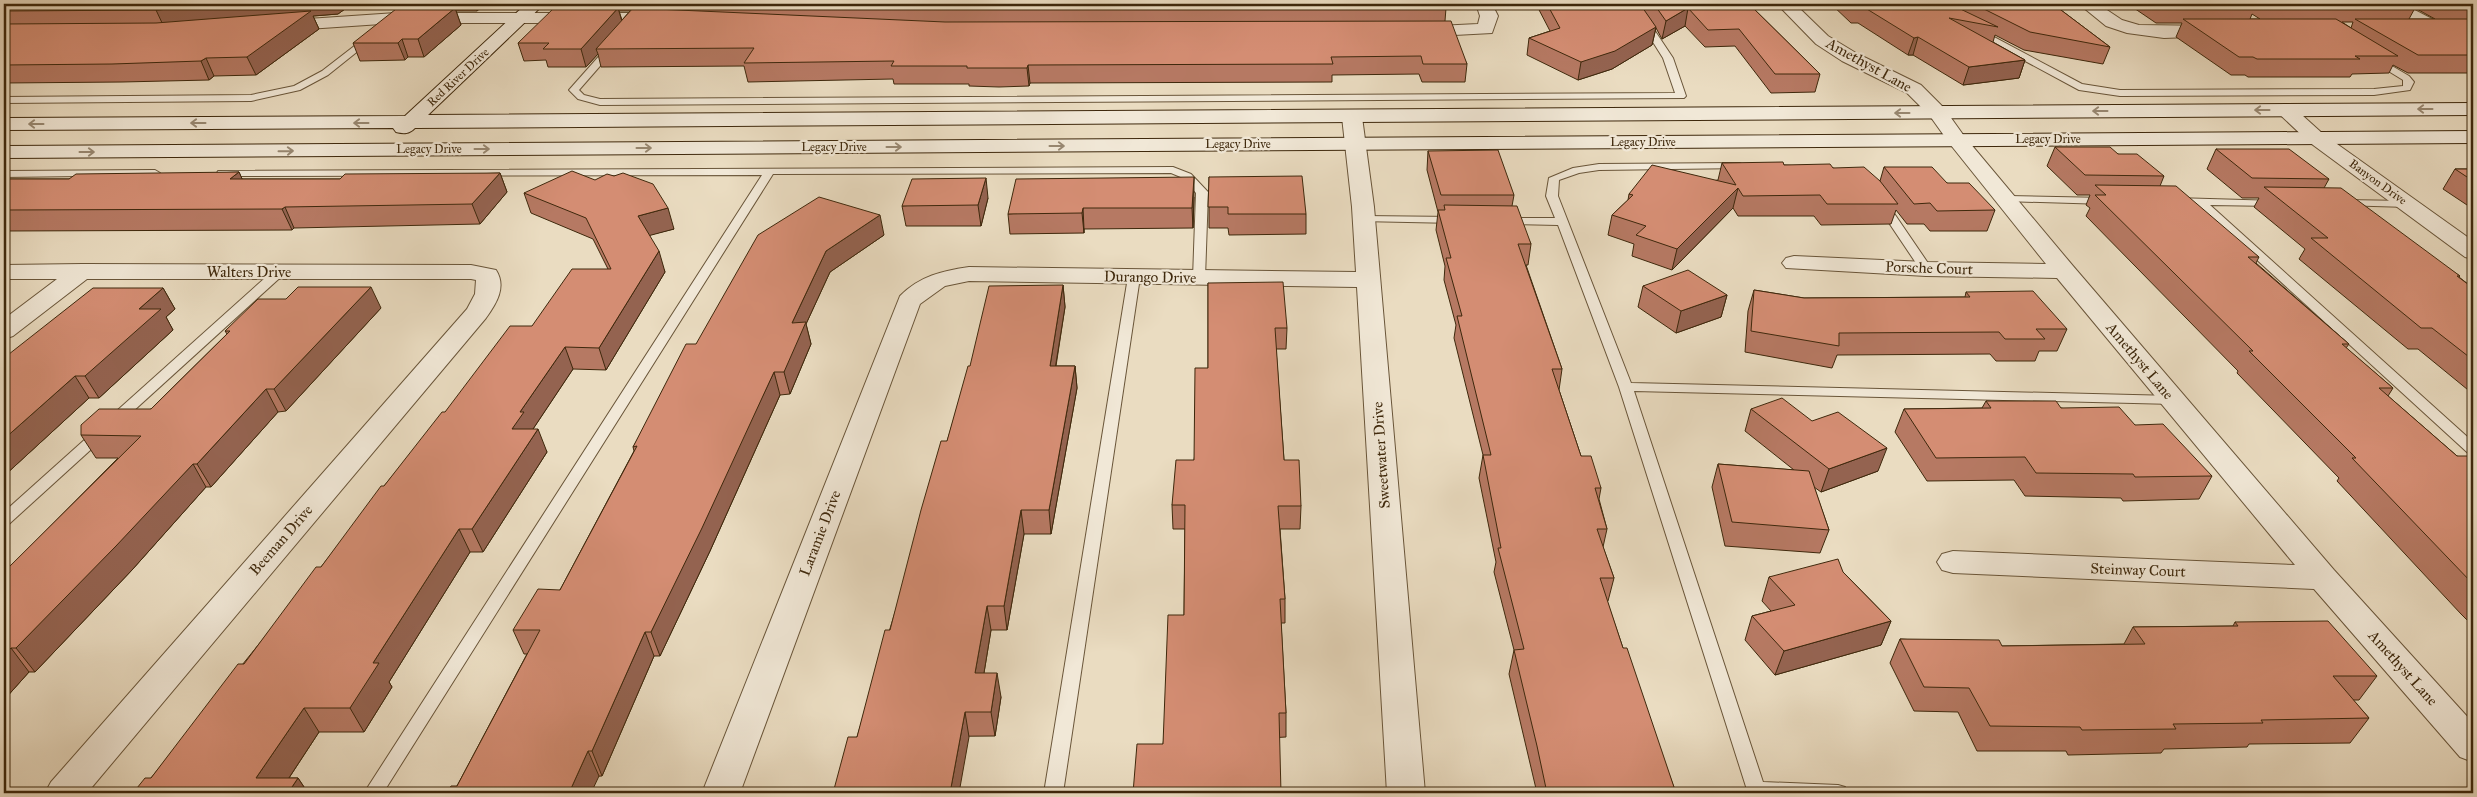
<svg xmlns="http://www.w3.org/2000/svg" width="2477" height="797" font-family="'IM FELL Great Primer',serif">
  <style>
    .lines { fill: none; stroke-linecap: round; stroke-linejoin: round }
    .lane-casing { stroke: #695539; stroke-width: 2 }
    .street-casing { stroke: #695539; stroke-width: 2 }
    .secondary-casing { stroke: #3e280c; stroke-width: 2 }
    .lane { fill: #f1e8d7; fill-rule: evenodd }
    .street { fill: #f1e8d7; fill-rule: evenodd }
    .secondary { fill: #f1e8d7; fill-rule: evenodd }
    .wall { fill: #b67963; stroke: #3e280c; fill-rule: evenodd }
    .shaded-wall { fill: #946350; stroke: #3e280c }
    .building { fill: #d48d73; stroke: #3e280c }
    .oneway { stroke: #988872 }
    .labels { text-anchor: middle; stroke-width: 4.5; stroke-linejoin: round; paint-order: stroke }
    .far-street-label { font-size: 12px; fill: #3e280c; stroke: #f1e8d7 }
    .street-label { font-size: 15px; fill: #3e280c; stroke: #f1e8d7 }
  </style>
  <rect width="100%" height="100%" fill="#eadcc1"/>
  <filter id="stains"><feTurbulence type="fractalNoise" baseFrequency=".004" numOctaves="4"/><feColorMatrix values="0 0 0 0 .2 0 0 0 0 .09 0 0 0 0 .02 0 0 0 .5 -.17"/></filter>
  <radialGradient id="worn" r=".72"><stop offset=".6" stop-color="#630" stop-opacity="0"/><stop offset="1" stop-color="#630" stop-opacity=".3"/></radialGradient>
  <g class="lines">
    <defs>
      <g id="lane">
        <path d="M1629,4h8l36,54 13,38 -2,2 -1084,7 -22,-6 -9,-9 39,-44h6v4l-35,40 5,5 16,4 1075,-6 -12,-35z"/>
        <path d="M1973,29h6l103,55 38,6 254,-1 29,-3v-6l-31,-19 -2,-2 5,-3 34,20 5,6 -4,8 -36,5 -254,1 -41,-6 -106,-57z"/>
        <path d="M366,37l7,2 -45,36 -28,15 -49,11 -247,2v-6l247,-2 43,-9 28,-15z"/>
        <path d="M1740,163l5,3 -1,2 -145,2 -20,3 -20,7 -1,16 73,187 543,13 7,4 -7,4 -540,-13 129,391 75,3 7,2 2,6h-99l-129,-406 -61,-162 -52,-1 -6,-3 6,-3h49l-9,-22 3,-18 24,-10 26,-4z"/>
        <path d="M1173,167l18,7 17,18 -3,86 -6,4 -6,-4 3,-85 -13,-15 -12,-5 -398,1 -390,619h-19l398,-618 -540,1 -5,-3 1,-2z"/>
        <path d="M155,170l5,3 -1,2 -155,2v-6z"/>
        <path d="M2008,196l98,2 6,3 -6,3 -102,-3 -2,-2z"/>
        <path d="M2175,198l103,3v4l-4,1 -64,-1 263,237v12l-5,-1 -271,-248 -26,-2v-4z"/>
        <path d="M2343,200l65,1 6,3 -6,3 -69,-2v-4z"/>
        <path d="M1883,202l4,1 45,66 -2,3h-8l-2,-3 -43,-64z"/>
        <path d="M1364,216l91,1 6,3 -6,3 -95,-2 -2,-2z"/>
        <path d="M279,268l4,1 2,3 -2,3 -274,249 -5,1v-13l271,-243z"/>
        <path d="M1134,273l6,4 -77,516h-19l84,-516z"/>
      </g>
      <g id="street">
        <path d="M1476,4h16l6,12 -6,17 -75,4 -6,-1 -3,-4 3,-4 6,-1 61,-3 2,-8z"/>
        <path d="M1777,4h18l33,32 28,17 65,32 23,23 20,28 109,130 261,304 139,153v39l-13,-5 -146,-168 -361,-16 -11,-3 -5,-8 5,-8 11,-3 342,14 -238,-287 -131,-2 -140,-8 -4,-5 4,-5 8,-2 132,6 120,2 -96,-120 -20,-28 -23,-23 -65,-32 -26,-17z"/>
        <path d="M2079,4h19l24,16 17,5 75,1 6,1 3,4 -3,4 -6,1 -50,2 -37,-5 -21,-7z"/>
        <path d="M2382,4h21l70,36v12l-89,-44z"/>
        <path d="M396,13h266l6,1 3,4 -3,4 -6,1h-266l-118,8 -6,-1 -3,-4 3,-4 6,-1z"/>
        <path d="M2285,104l7,2 31,28 150,107v18l-8,-2 -156,-115 -34,-32 3,-4z"/>
        <path d="M1352,111l7,2 3,4 12,90 51,586h-38l-30,-506 -388,-6 -24,5 -25,18 -180,489h-38l198,-497c20,-20 42,-25 69,-29l387,5 -4,-65 -10,-90 3,-4z"/>
        <path d="M83,264l388,1 25,5c11,17 0,34 -10,48l-399,475h-42l6,-11 416,-473 8,-15 1,-14 -5,-1h-384l-74,57 -9,3v-20l53,-40h-53v-14z"/>
      </g>
      <g id="secondary">
        <path d="M526,4h18l-116,111 2045,-12v12l-2058,13c-6,6 -11,6 -19,4l-3,-4 -389,2v-12l401,-2z"/>
        <path d="M2473,131v12l-2469,15v-12z"/>
      </g>
    </defs>
    <use href="#lane" class="lane-casing"/>
    <use href="#street" class="street-casing"/>
    <use href="#secondary" class="secondary-casing"/>
    <use href="#lane" class="lane"/>
    <use href="#street" class="street"/>
    <use href="#secondary" class="secondary"/>
  </g>
  <g class="wall">
    <path d="M4,4h348l-14,10 -25,2 6,13 -63,46 -42,1 -5,4 -87,2 -118,1z"/>
    <path d="M416,4h69l-8,7h-21l5,14 -37,32h-16l-3,3 -45,1 -7,-18 65,-35z"/>
    <path d="M571,4h873l2,4 -1,13 22,43 -2,18h-43l-3,-8 -87,1v7l-302,1 -1,3 -30,1 -30,-1v-2h-75l-1,-5 -145,3 -4,-16 -143,1 -3,-13 -12,13h-38l-2,-7 -22,1 -6,-18 54,-36zM619,11h11l-8,9z"/>
    <path d="M1536,4h213l71,70 -5,18 -44,1 -36,-47 -30,1 -20,-21 -23,13 -6,-11 -4,17 -40,24 -34,11 -51,-25 2,-17 21,-7z"/>
    <path d="M1831,4h222l57,43 -7,17 -79,-14 -29,-15 -2,7 32,18 -6,18 -56,7 -50,-30h-5l-50,-32h-7z"/>
    <path d="M2128,4h345v69h-65l-15,-8 -4,8 -37,1 -2,3h-102l-3,-2h-14l-55,-38 6,-14h-26zM2415,8l20,11h-26zM2252,14l8,5h-10zM2342,22h11l-2,6z"/>
    <path d="M2055,147l63,7 46,22 -4,10 99,71 -3,6 93,81 -3,4 47,40 -5,8 69,60 16,5v165l-12,-12 -124,-133 2,-3 -102,-105 1,-2 -152,-155 4,-8 -4,-3 4,-10h-13l-30,-29z"/>
    <path d="M2216,149l113,30 -5,9 136,88 -1,1 14,11v106l-55,-45h-10l-109,-90 6,-10 -51,-42 5,-9h-17l-35,-29z"/>
    <path d="M1428,151l86,44 -2,11 19,38 -3,21h-2l36,104 -3,21 22,66 20,32 -2,11 8,30 -4,18 11,31 -6,23h-1l16,47 53,145h-139l-28,-119 5,-24 -20,-78 2,-10 -17,-84 4,-23 -29,-117 2,-13 -12,-45 1,-14 -9,-36 2,-18 -11,-42z"/>
    <path d="M1722,163l62,2 49,3 47,13 4,-14 63,16 48,27 -8,21h-57l-6,-7h-17l-11,-14 -5,14 -70,1 -7,-9h-76l-5,-8 -61,62 -40,-14 2,-12 -26,-9 4,-20 16,-15 1,-6 89,-14z"/>
    <path d="M2455,169h18v40l-30,-20z"/>
    <path d="M239,172l3,7h98l160,-6 7,19 -27,32 -186,4 -2,2 -288,1v-52h65z"/>
    <path d="M1209,177l97,37v20l-77,1 -1,-7h-19z"/>
    <path d="M524,193l150,36 -25,6 16,37 -59,98 -33,-1 -40,60 14,23 -64,100h-13l-81,130 3,5 -28,45h-45l-30,46h9l10,15h-175l18,-15 170,-211 63,-81 61,-74 87,-86 76,-57 -15,-30 -62,-26z"/>
    <path d="M1194,197l-1,31 -109,1v4l-74,1 -2,-20z"/>
    <path d="M988,198l-7,28h-75l-4,-20z"/>
    <path d="M884,235l-54,37 -24,52 5,20 -21,50 -10,1 -70,156 -50,105h-6l-52,120 -145,10 70,-132h-3l-11,-24 47,-40 74,-139 -1,-4 63,-103z"/>
    <path d="M1208,283l79,45 -1,21h-10l8,111 17,46 -1,23h-20l5,70v24h-4l5,90v24l-123,7 21,-129 1,-86h-12l-1,-24 22,-45 14,-92z"/>
    <path d="M1063,285l2,22 -9,59h19l2,22 -26,146h-27l-17,96h-16l-7,43 17,24 -6,39 -138,1 113,-371z"/>
    <path d="M1643,286l84,9 -6,22 -45,16 -38,-26z"/>
    <path d="M163,288l12,21 -9,8 7,13 -74,68h-10l-85,78v-118z"/>
    <path d="M1754,290l50,8 161,-1 1,-5 101,37 -10,22h-18l-4,10h-39l-6,-7 -153,1 -5,13 -87,-16 3,-41z"/>
    <path d="M381,308l-95,103 -8,1 -67,75h-5l-74,83 -97,102h-6l-25,28 1,-128 113,-114h-22l-15,-23 70,-26 76,-75 -2,-3z"/>
    <path d="M1986,401l75,7 74,17 77,51 -13,23 -76,2 -2,-3 -96,-2 -11,-16 -87,1 -32,-49 9,-23 78,-1z"/>
    <path d="M1751,409l127,62 -57,21 -7,-5 15,43 -9,23 -95,-7 -13,-59 6,-23 76,6 -49,-39z"/>
    <path d="M1843,572l48,49 -10,24 -106,30 -30,-35 7,-24 19,-5 -9,-10 7,-24z"/>
    <path d="M2235,622l142,54 -18,24h-6l16,18 -19,25 -101,1 -2,3 -83,2 -3,4 -93,2 -2,-4h-89l-19,-39 -44,-1 -24,-48 10,-24 102,7 122,-2 9,-17 100,-1z"/>
  </g>
  <g class="shaded-wall">
    <path d="M240,4h112l-14,10 -25,2 6,13 -63,46 -9,-18 -83,-30 -8,-17z"/>
    <path d="M475,4h10l-8,7z"/>
    <path d="M455,8l6,17 -37,32 -6,-18z"/>
    <path d="M618,8l5,17 -27,24 2,5 -12,13 -5,-18z"/>
    <path d="M1688,8l-3,18 -23,13 4,-18z"/>
    <path d="M1656,27l-4,18 -40,24 -34,11 3,-18z"/>
    <path d="M1918,37l-5,18h-5l6,-17z"/>
    <path d="M402,39l6,18 -3,3 -7,-17z"/>
    <path d="M206,58l8,18 -5,4 -8,-19z"/>
    <path d="M2025,60l-6,18 -56,7 6,-18z"/>
    <path d="M1028,65l2,18 -1,3 -2,-18z"/>
    <path d="M239,172l9,20 -18,-13z"/>
    <path d="M500,173l7,19 -27,32 -8,-20z"/>
    <path d="M1194,177v20l-1,31 -1,-20z"/>
    <path d="M986,178l2,20 -7,28 -3,-21z"/>
    <path d="M1738,188l-5,20 -61,62 5,-21z"/>
    <path d="M285,207l9,21 -2,2 -10,-21z"/>
    <path d="M668,208l6,21 -30,8 -6,-21z"/>
    <path d="M1083,208l1,21v4l-2,-20z"/>
    <path d="M880,215l4,20 -54,37 -24,52 5,20 -21,50 -6,-22 8,-49 34,-72z"/>
    <path d="M659,251l6,21 -59,98 -7,-22z"/>
    <path d="M1063,285l2,22 -13,81 -2,-22z"/>
    <path d="M371,287l10,21 -95,103 -12,-22z"/>
    <path d="M163,288l12,21 -9,8 7,13 -74,68 -14,-22 54,-67z"/>
    <path d="M1727,295l-6,22 -45,16 5,-22z"/>
    <path d="M565,347l8,22 -42,63 -19,-3 8,-17z"/>
    <path d="M1075,366l2,22 -26,146 -2,-24z"/>
    <path d="M774,372l6,23 -70,156 -50,105 -9,-24z"/>
    <path d="M75,376l14,22 -85,78v-37z"/>
    <path d="M266,389l12,23 -67,75 -14,-23z"/>
    <path d="M538,429l9,23 -64,100 -11,-23z"/>
    <path d="M1887,448l-9,23 -57,21 8,-23z"/>
    <path d="M193,464l13,23 -74,83 -97,102 -19,-24z"/>
    <path d="M1021,510l3,24 -17,96 -3,-24z"/>
    <path d="M459,529l11,23 -81,130 3,5 -28,45 -14,-24 23,-45z"/>
    <path d="M987,606l4,24 -11,67 -5,-24z"/>
    <path d="M1891,621l-10,24 -106,30 9,-24z"/>
    <path d="M645,632l9,24 -52,120 -10,-25z"/>
    <path d="M11,648l18,24 -25,28v-45z"/>
    <path d="M997,673l4,24 -6,39 -4,-24z"/>
    <path d="M304,708l15,24 -40,61 -23,-15z"/>
    <path d="M965,712l4,25 -10,56h-9z"/>
    <path d="M588,751l11,25 -8,17h-22z"/>
    <path d="M298,778l10,15h-20z"/>
  </g>
  <g class="building">
    <path d="M4,4h236l-84,6 -152,1z"/>
    <path d="M804,4h640l2,4 -501,1z"/>
    <path d="M1547,4h93l16,23 -41,24 -34,11 -52,-24 31,-10z"/>
    <path d="M1654,4h95l71,70h-45l-36,-45 -31,1 -20,-22 -22,13z"/>
    <path d="M1853,4h97l48,23 -49,-9 76,42 -56,7 -51,-30 -4,1 -52,-32h-6z"/>
    <path d="M1974,4h79l57,43 -80,-15z"/>
    <path d="M2160,4h93l3,2h-93z"/>
    <path d="M2270,4h144l2,1 -143,1z"/>
    <path d="M2448,4h25v1h-22z"/>
    <path d="M555,7l63,1 -37,41h-38l6,-6h-31z"/>
    <path d="M455,8l-37,31h-16l-4,4h-45l43,-34z"/>
    <path d="M633,8l312,14 506,-1 16,43h-44l-2,-8 -90,1 2,7 -305,1 -1,3h-60v-2h-76l3,-5 -150,2 10,-15 -158,1z"/>
    <path d="M311,11l-64,46 -41,1 -5,3 -89,3 -108,1v-41l152,-1z"/>
    <path d="M2183,19h153l62,37h-43l5,3h-103l-4,-2h-14z"/>
    <path d="M2355,19h118v36h-55z"/>
    <path d="M2055,147h55l8,7h19l27,22 -79,-1z"/>
    <path d="M2216,149h73l40,30 -77,-1z"/>
    <path d="M1498,150l16,45h-73l-13,-44z"/>
    <path d="M1783,162l1,3 46,-1 3,4 31,-1 16,14 18,23h-71l-7,-9 -77,1 -5,-8 -61,61 -41,-14 10,-9 -34,-11 21,-20 -4,-1 23,-29 84,20 -14,-22z"/>
    <path d="M1884,167h48l15,16h22l26,27 -58,1 -7,-8 -16,1z"/>
    <path d="M2455,169h18v12z"/>
    <path d="M572,171l23,9 12,-6 7,2 9,-3 30,11 15,24 -30,8 21,35 -60,97 -34,-1 -45,65h4l-12,17h26l-66,100h-13l-86,134h6l-29,45h-46l-48,70h42l-10,15h-155l12,-15h6l87,-114h6l72,-97h5l60,-81h3l58,-74h3l65,-86h22l40,-57h39l-25,-51 -62,-25z"/>
    <path d="M239,172l-9,7h110l5,-5 155,-1 -28,31 -187,3 -3,2 -278,1v-31h65l7,-5z"/>
    <path d="M1302,176l4,38h-78v-7h-20l1,-30z"/>
    <path d="M1194,177l-2,31h-109l-1,5 -74,1 8,-35z"/>
    <path d="M986,178l-8,27 -76,1 10,-27z"/>
    <path d="M2095,185l81,1 83,71h-11l101,87h-7l51,44h-14l78,68h11l5,5v123l-121,-126h4l-107,-107h4l-158,-156h11z"/>
    <path d="M2264,187l77,1 119,88h-3l16,12v72l-41,-32h-11l-110,-90h17z"/>
    <path d="M819,197l61,18 -54,36 -34,72 14,-1 -22,50h-10l-72,156 -51,104h-6l-53,119h-4l-19,42h-122l4,-7h6l83,-156h-27l25,-41 22,1 77,-144 -4,1 53,-103h10l62,-109z"/>
    <path d="M1444,205l73,1 14,38h-13l44,125h-10l29,87h10l10,32h-6l12,41h-10l17,49h-14l23,70h4l49,145h-129l-10,-47 -23,-96 10,-1 -26,-101h3l-18,-93h8l-34,-139h5l-16,-58h5l-13,-48h7z"/>
    <path d="M1688,270l39,25 -46,16 -38,-25z"/>
    <path d="M1283,282l4,46h-12l9,132h15l2,46h-23l7,93h-5l6,114h-7l2,80h-148l4,-49h26l5,-129h16l1,-110h-13l4,-45h18l1,-92h13v-85z"/>
    <path d="M1063,285l-13,81h25l-26,144h-28l-17,96h-17l-12,67h22l-6,39h-26l-15,81h-117l15,-56h9l28,-107h5l31,-120 20,-69h6l21,-75h2l19,-80z"/>
    <path d="M298,287h73l-97,102h-8l-69,75h-4l-77,82 -100,102h-5l-7,7v-83l137,-136 -60,-1v-10l18,-16h52l79,-78h-5l33,-32h28z"/>
    <path d="M93,288h70l-24,21h22l-76,67h-10l-71,63v-81z"/>
    <path d="M1754,290l50,8 166,-1 -4,-5 67,-1 34,38h-31l9,10h-40l-6,-7 -160,1v13l-88,-15z"/>
    <path d="M1782,398l30,23 26,-9 49,36 -58,21 -78,-60z"/>
    <path d="M1986,401h70l5,7 58,-1 16,18 28,-1 49,52 -77,1 -2,-3 -97,-1 -11,-16 -89,1 -32,-49 87,-1z"/>
    <path d="M1718,464l91,7 20,59 -97,-8z"/>
    <path d="M1838,559l5,13 48,49 -107,30 -32,-35 43,-11 -26,-28z"/>
    <path d="M2328,621l49,55h-44l36,42 -108,2 2,3 -90,1 3,5 -94,1 -2,-3 -90,-1 -21,-38 -45,-1 -24,-48 99,1 3,6 143,-2 -12,-17 105,-1 -3,-4z"/>
  </g>
  <defs><path id="oneway-shaft" d="M-6 0H5M1.5-3L5.5 0L1.5 3" fill="none" stroke-width="1.6" stroke-linecap="round" stroke-linejoin="round" transform="scale(1.25)"/></defs>
  <g class="oneway">
    <use href="#oneway-shaft" transform="translate(2425 109) rotate(180)"/>
    <use href="#oneway-shaft" transform="translate(2262 110) rotate(180)"/>
    <use href="#oneway-shaft" transform="translate(2100 111) rotate(180)"/>
    <use href="#oneway-shaft" transform="translate(1902 113) rotate(180)"/>
    <use href="#oneway-shaft" transform="translate(198 123) rotate(180)"/>
    <use href="#oneway-shaft" transform="translate(361 123) rotate(180)"/>
    <use href="#oneway-shaft" transform="translate(36 124) rotate(180)"/>
    <use href="#oneway-shaft" transform="translate(1057 146)"/>
    <use href="#oneway-shaft" transform="translate(894 147)"/>
    <use href="#oneway-shaft" transform="translate(644 148)"/>
    <use href="#oneway-shaft" transform="translate(482 149)"/>
    <use href="#oneway-shaft" transform="translate(286 151) rotate(-1)"/>
    <use href="#oneway-shaft" transform="translate(87 152)"/>
  </g>
  <g class="labels">
    <g class="far-street-label">
      <text transform="translate(458 77) rotate(-43)" y="4">Red River Drive</text>
      <text x="2048" y="143">Legacy Drive</text>
      <text x="1643" y="146">Legacy Drive</text>
      <text x="1238" y="148">Legacy Drive</text>
      <text x="834" y="151">Legacy Drive</text>
      <text x="429" y="153">Legacy Drive</text>
      <text transform="translate(2378 182) rotate(36)" y="4">Banyon Drive</text>
    </g>
    <g class="street-label">
      <text transform="translate(1869 65) rotate(29)" y="5">Amethyst Lane</text>
      <text transform="translate(1929 268) rotate(2)" y="5">Porsche Court</text>
      <text x="249" y="277">Walters Drive</text>
      <text transform="translate(1150 277) rotate(1)" y="5">Durango Drive</text>
      <text transform="translate(2140 361) rotate(50)" y="5">Amethyst Lane</text>
      <text transform="translate(1381 455) rotate(-94)" y="5">Sweetwater Drive</text>
      <text transform="translate(820 533) rotate(-69)" y="5">Laramie Drive</text>
      <text transform="translate(281 540) rotate(-49)" y="5">Beeman Drive</text>
      <text transform="translate(2138 570) rotate(2)" y="5">Steinway Court</text>
      <text transform="translate(2403 668) rotate(48)" y="5">Amethyst Lane</text>
    </g>
  </g>
  <rect width="2477" height="797" fill="none" stroke="#eadcc1" stroke-width="20"/>
  <rect x="5" y="5" width="2467" height="787" fill="none" stroke="#3e280c" stroke-width="2.5"/>
  <rect x="10" y="10" width="2457" height="777" fill="none" stroke="#3e280c"/>
  <rect width="100%" height="100%" filter="url(#stains)"/>
  <rect width="100%" height="100%" fill="url(#worn)"/>
</svg>
